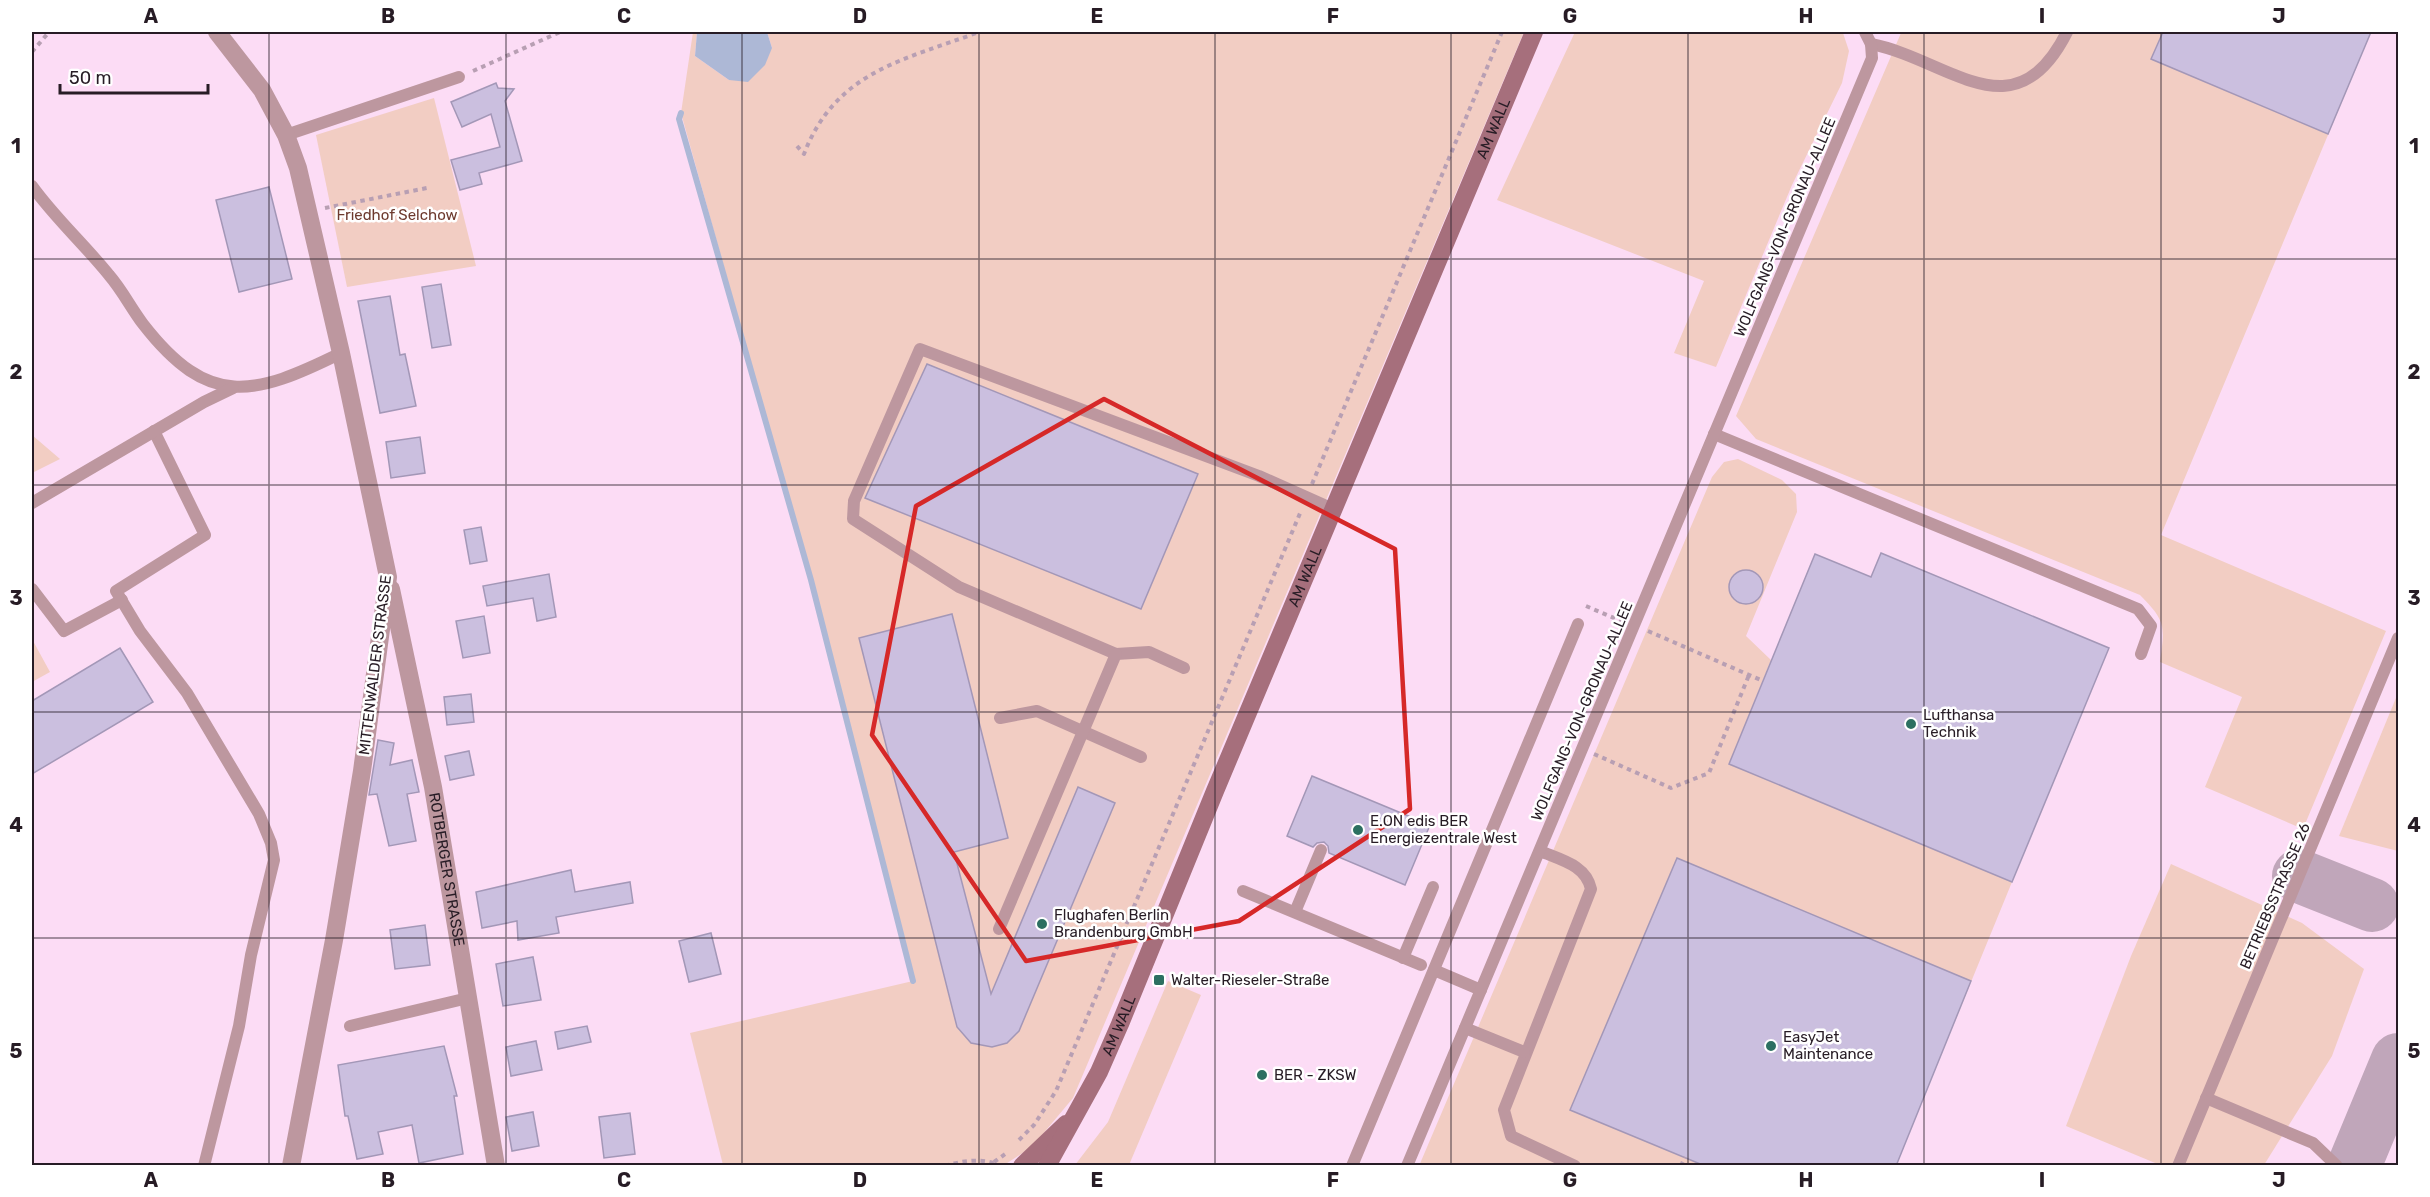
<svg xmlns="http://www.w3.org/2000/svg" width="2430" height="1197" font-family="Rubik,sans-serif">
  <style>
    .green { fill: #f2cdc3 }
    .water { fill: #adb8d6 }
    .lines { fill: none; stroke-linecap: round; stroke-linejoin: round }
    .stream { stroke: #adb8d6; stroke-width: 6 }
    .taxiway { stroke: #c0a6ba; stroke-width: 54 }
    .building { fill: #cbbfdf; stroke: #a397b7; stroke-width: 1.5 }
    .path { stroke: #b89fb3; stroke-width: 4; stroke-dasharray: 4.5 4.5; stroke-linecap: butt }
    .lane { stroke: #bd979f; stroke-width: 12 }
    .street { stroke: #bd979f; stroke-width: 18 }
    .secondary { stroke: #a66f7c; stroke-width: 18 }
    .marked { fill: none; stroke: #d62828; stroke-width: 4.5; stroke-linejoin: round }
    .grid { fill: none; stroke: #271c25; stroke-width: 1.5; stroke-opacity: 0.55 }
    .poi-dot { fill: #2c6f61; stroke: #fff; stroke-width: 2 }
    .labels { text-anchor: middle; stroke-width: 5; stroke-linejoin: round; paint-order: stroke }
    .street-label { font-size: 15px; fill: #271c25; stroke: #fff }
    .park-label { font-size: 15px; fill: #6d3a2e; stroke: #fff }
    .poi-label { font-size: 15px; fill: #271c25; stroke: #fff; text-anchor: start }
    .neatline { fill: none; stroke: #271c25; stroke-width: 2 }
    .grid-label { font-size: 20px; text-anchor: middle; font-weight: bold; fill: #271c25 }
  </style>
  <rect width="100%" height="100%" fill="#fcdcf5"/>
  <g class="green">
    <path d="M693,32h4l-2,24 34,24 43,-32 -5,-16h757l-451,1066 -41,49 -28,18h-281l-33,-132 223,-52 -102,-401 -130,-467z"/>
    <path d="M1575,32l268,1 6,18 -7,32 -50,102 -76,182 -42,-14 30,-72 -207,-81z"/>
    <path d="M1898,32h473l-210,503 225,96 -83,198 -98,-42 37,-90 -82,-35c5,-36 6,-41 -20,-67l-384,-156 -20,-23 165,-383z"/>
    <path d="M434,98l42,168 -129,21 -31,-152z"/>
    <path d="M32,435l28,24 -28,14z"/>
    <path d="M1738,459l44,21 14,14 1,18 -51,124 25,24 -42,104 283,118 -116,283 -477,1 293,-689 12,-15z"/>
    <path d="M32,639l18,33 -18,10z"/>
    <path d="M2398,693v158l-59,-15z"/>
    <path d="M2171,864l131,59 62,46 -32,87 -68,109h-104l-94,-39 65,-170z"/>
    <path d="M1168,981l33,14 -72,170h-54l33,-43z"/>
  </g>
  <path class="water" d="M697,32h70l5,16 -7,17 -17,17 -19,-2 -34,-24z"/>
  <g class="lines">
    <path class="stream" d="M681,113l-2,6 132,461 102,401"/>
    <g class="taxiway">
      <path d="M2299,876l73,29"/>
      <path d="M2354,1166l44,-106"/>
    </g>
  </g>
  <g class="building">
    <path d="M2163,32h208l-43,102 -177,-75z"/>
    <path d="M496,83l2,5 16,1 -9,12 17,60 -43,12 3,11 -22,6 -9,-30 49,-13 -9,-33 -29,13 -11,-25z"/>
    <path d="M269,187l23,92 -53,13 -23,-92z"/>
    <path d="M441,284l10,61 -19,3 -10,-61z"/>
    <path d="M390,296l10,59 5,-1 11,52 -36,7 -22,-112z"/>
    <path d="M927,364l271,110 -57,135 -276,-111z"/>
    <path d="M420,437l5,36 -34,5 -5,-36z"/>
    <path d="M481,527l6,34 -17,3 -6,-34z"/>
    <path d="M1881,553l228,95 -97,234 -283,-118 86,-210 56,23z"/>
    <circle cx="1746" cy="587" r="17"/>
    <path d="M549,574l7,43 -19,4 -4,-23 -46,8 -4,-20z"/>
    <path d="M952,614l56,224 -54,14 37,142 87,-207 37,16 -96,228 -12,12 -15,4 -21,-4 -14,-16 -98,-389z"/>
    <path d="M484,616l6,37 -27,5 -7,-37z"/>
    <path d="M120,648l33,54 -121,72v-73z"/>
    <path d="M471,694l3,28 -27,3 -3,-28z"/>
    <path d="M378,740l16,3 -4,22 22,-5 7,32 -12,2 9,47 -27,5 -12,-52 -8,1z"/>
    <path d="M469,751l5,24 -24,5 -5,-24z"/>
    <path d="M1312,776l118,49 -25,60 -76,-32 -1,-7 -4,-4 -7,1 -4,4 -26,-11z"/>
    <path d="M1677,858l294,123 -75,185h-191l-135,-56z"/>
    <path d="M571,870l4,22 55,-10 3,21 -77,14 3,16 -41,7 -1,-19 -35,7 -6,-36z"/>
    <path d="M425,925l5,40 -35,4 -5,-39z"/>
    <path d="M711,933l10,41 -32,8 -10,-41z"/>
    <path d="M533,957l8,43 -38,6 -7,-42z"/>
    <path d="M587,1026l4,16 -33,7 -3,-17z"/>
    <path d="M536,1041l6,29 -31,6 -5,-29z"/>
    <path d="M444,1046l13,50h-3l9,58 -44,9 -7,-38 -34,7 5,22 -26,5 -9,-43h-3l-7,-51z"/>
    <path d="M533,1112l6,34 -27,5 -6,-34z"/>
    <path d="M630,1113l5,41 -31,4 -5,-41z"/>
  </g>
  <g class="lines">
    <g class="path">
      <path d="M32,52l17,-20"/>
      <path d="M473,71l87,-39"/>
      <path d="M797,146l7,8c32,-83 100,-94 175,-122"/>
      <path d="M325,208l102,-20"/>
      <path d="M1312,484l190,-452"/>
      <path d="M1586,606l35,15"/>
      <path d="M1648,631l115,50"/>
      <path d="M1594,754l77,34 38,-15 40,-98"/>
      <path d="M1019,1140l15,-15 22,-34 245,-580"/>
      <path d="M994,1162l14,-10"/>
      <path d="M945,1166c15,-5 41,-9 54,0"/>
      <path d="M1681,1166l4,-9"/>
    </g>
    <g class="lane">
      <path d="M1871,44c78,15 143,93 196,-12"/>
      <path d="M286,135l173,-58"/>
      <path d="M32,186c23,32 52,58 77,89 13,15 22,33 34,49 66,85 111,72 198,29"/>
      <path d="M154,431l51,104 -89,56 24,40 47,62 72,121 12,29 3,17 -23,95 -12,71 -35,140"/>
      <path d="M1714,434l424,175 13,17 -10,28"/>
      <path d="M32,503l172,-101 29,-14"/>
      <path d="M32,589l32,42 58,-31"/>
      <path d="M1184,668l-35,-16 -33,2 -157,-67 -106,-68 1,-18 66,-152 339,127 74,33"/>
      <path d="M1000,718l37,-7 104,46"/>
      <path d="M1540,851c21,9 46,14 51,38l-87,221 7,26 64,30"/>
      <path d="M1243,891l178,74"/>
      <path d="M1295,912l26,-62"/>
      <path d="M999,929l117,-275"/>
      <path d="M1403,958l30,-71"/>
      <path d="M1434,970l47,20"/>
      <path d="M350,1026l118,-28"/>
      <path d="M1465,1028l59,24"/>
      <path d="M2206,1098l107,45 24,23"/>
      <path d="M1352,1166l226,-542"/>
      <path d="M1407,1166l465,-1108 -1,-14 -6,-12"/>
      <path d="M2178,1166l220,-528"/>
    </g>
    <g class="street">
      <path d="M217,32l45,58 24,45 12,33 43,185 47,224 -26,194 -28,169 -43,226"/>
      <path id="s1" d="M391,589l42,198 63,379"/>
    </g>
    <g class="secondary">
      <path d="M1022,1166l44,-42"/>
      <path id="s2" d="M1047,1166l52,-94 21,-48 95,-233 319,-759"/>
    </g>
  </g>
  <path class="marked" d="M1104,399l291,150 15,260 -171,112 -213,40 -154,-226 44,-229z"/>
  <path class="grid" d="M269,32v1134M506,32v1134M742,32v1134M979,32v1134M1215,32v1134M1451,32v1134M1688,32v1134M1924,32v1134M2161,32v1134M32,259h2366M32,485h2366M32,712h2366M32,938h2366"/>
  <g class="poi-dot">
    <circle cx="1911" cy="724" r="6"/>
    <circle cx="1358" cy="830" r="6"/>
    <circle cx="1042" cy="924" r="6"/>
    <rect x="1153" y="974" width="12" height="12" rx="3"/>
    <circle cx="1771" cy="1046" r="6"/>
    <circle cx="1262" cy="1075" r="6"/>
  </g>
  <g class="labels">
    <g class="street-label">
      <text dy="5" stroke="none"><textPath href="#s2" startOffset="1130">AM WALL</textPath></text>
      <text transform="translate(1785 227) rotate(-67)" y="5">WOLFGANG-VON-GRONAU-ALLEE</text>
      <text dy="5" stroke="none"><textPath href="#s2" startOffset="644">AM WALL</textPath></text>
      <text transform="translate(375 665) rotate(-83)" y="5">MITTENWALDER STRASSE</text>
      <text transform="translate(1582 711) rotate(-67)" y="5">WOLFGANG-VON-GRONAU-ALLEE</text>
      <text dy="5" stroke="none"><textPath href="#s1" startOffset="286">ROTBERGER STRASSE</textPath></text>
      <text transform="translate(2275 896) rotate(-67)" y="5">BETRIEBSSTRASSE 26</text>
      <text dy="5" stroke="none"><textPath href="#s2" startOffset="158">AM WALL</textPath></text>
    </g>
    <g class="park-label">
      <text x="397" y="220">Friedhof Selchow</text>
    </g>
    <g class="poi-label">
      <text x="1923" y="720">Lufthansa<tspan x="1923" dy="17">Technik</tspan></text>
      <text x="1370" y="826">E.ON edis BER<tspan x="1370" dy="17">Energiezentrale West</tspan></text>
      <text x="1054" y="920">Flughafen Berlin<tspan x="1054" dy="17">Brandenburg GmbH</tspan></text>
      <text x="1171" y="985">Walter-Rieseler-Straße</text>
      <text x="1783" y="1042">EasyJet<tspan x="1783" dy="17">Maintenance</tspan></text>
      <text x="1274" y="1080">BER - ZKSW</text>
    </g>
  </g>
  <rect width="2430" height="1197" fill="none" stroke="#ffffff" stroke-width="66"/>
  <path d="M60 84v9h148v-9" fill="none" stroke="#271c25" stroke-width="3"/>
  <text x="69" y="84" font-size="18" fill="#271c25" stroke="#ffffff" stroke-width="4.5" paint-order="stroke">50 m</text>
  <rect x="33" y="33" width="2364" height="1131" class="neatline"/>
  <g class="grid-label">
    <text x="151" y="23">A</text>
    <text x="388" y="23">B</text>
    <text x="624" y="23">C</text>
    <text x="860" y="23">D</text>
    <text x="1097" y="23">E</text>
    <text x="1333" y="23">F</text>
    <text x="1570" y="23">G</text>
    <text x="1806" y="23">H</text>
    <text x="2042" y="23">I</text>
    <text x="2279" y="23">J</text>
    <text x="16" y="153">1</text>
    <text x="2414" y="153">1</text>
    <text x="16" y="379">2</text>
    <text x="2414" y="379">2</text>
    <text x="16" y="605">3</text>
    <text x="2414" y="605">3</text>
    <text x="16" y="832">4</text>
    <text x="2414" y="832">4</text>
    <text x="16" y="1058">5</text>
    <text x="2414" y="1058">5</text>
    <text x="151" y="1187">A</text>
    <text x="388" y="1187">B</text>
    <text x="624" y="1187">C</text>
    <text x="860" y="1187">D</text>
    <text x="1097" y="1187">E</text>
    <text x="1333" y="1187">F</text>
    <text x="1570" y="1187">G</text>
    <text x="1806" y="1187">H</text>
    <text x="2042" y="1187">I</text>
    <text x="2279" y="1187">J</text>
  </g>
</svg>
